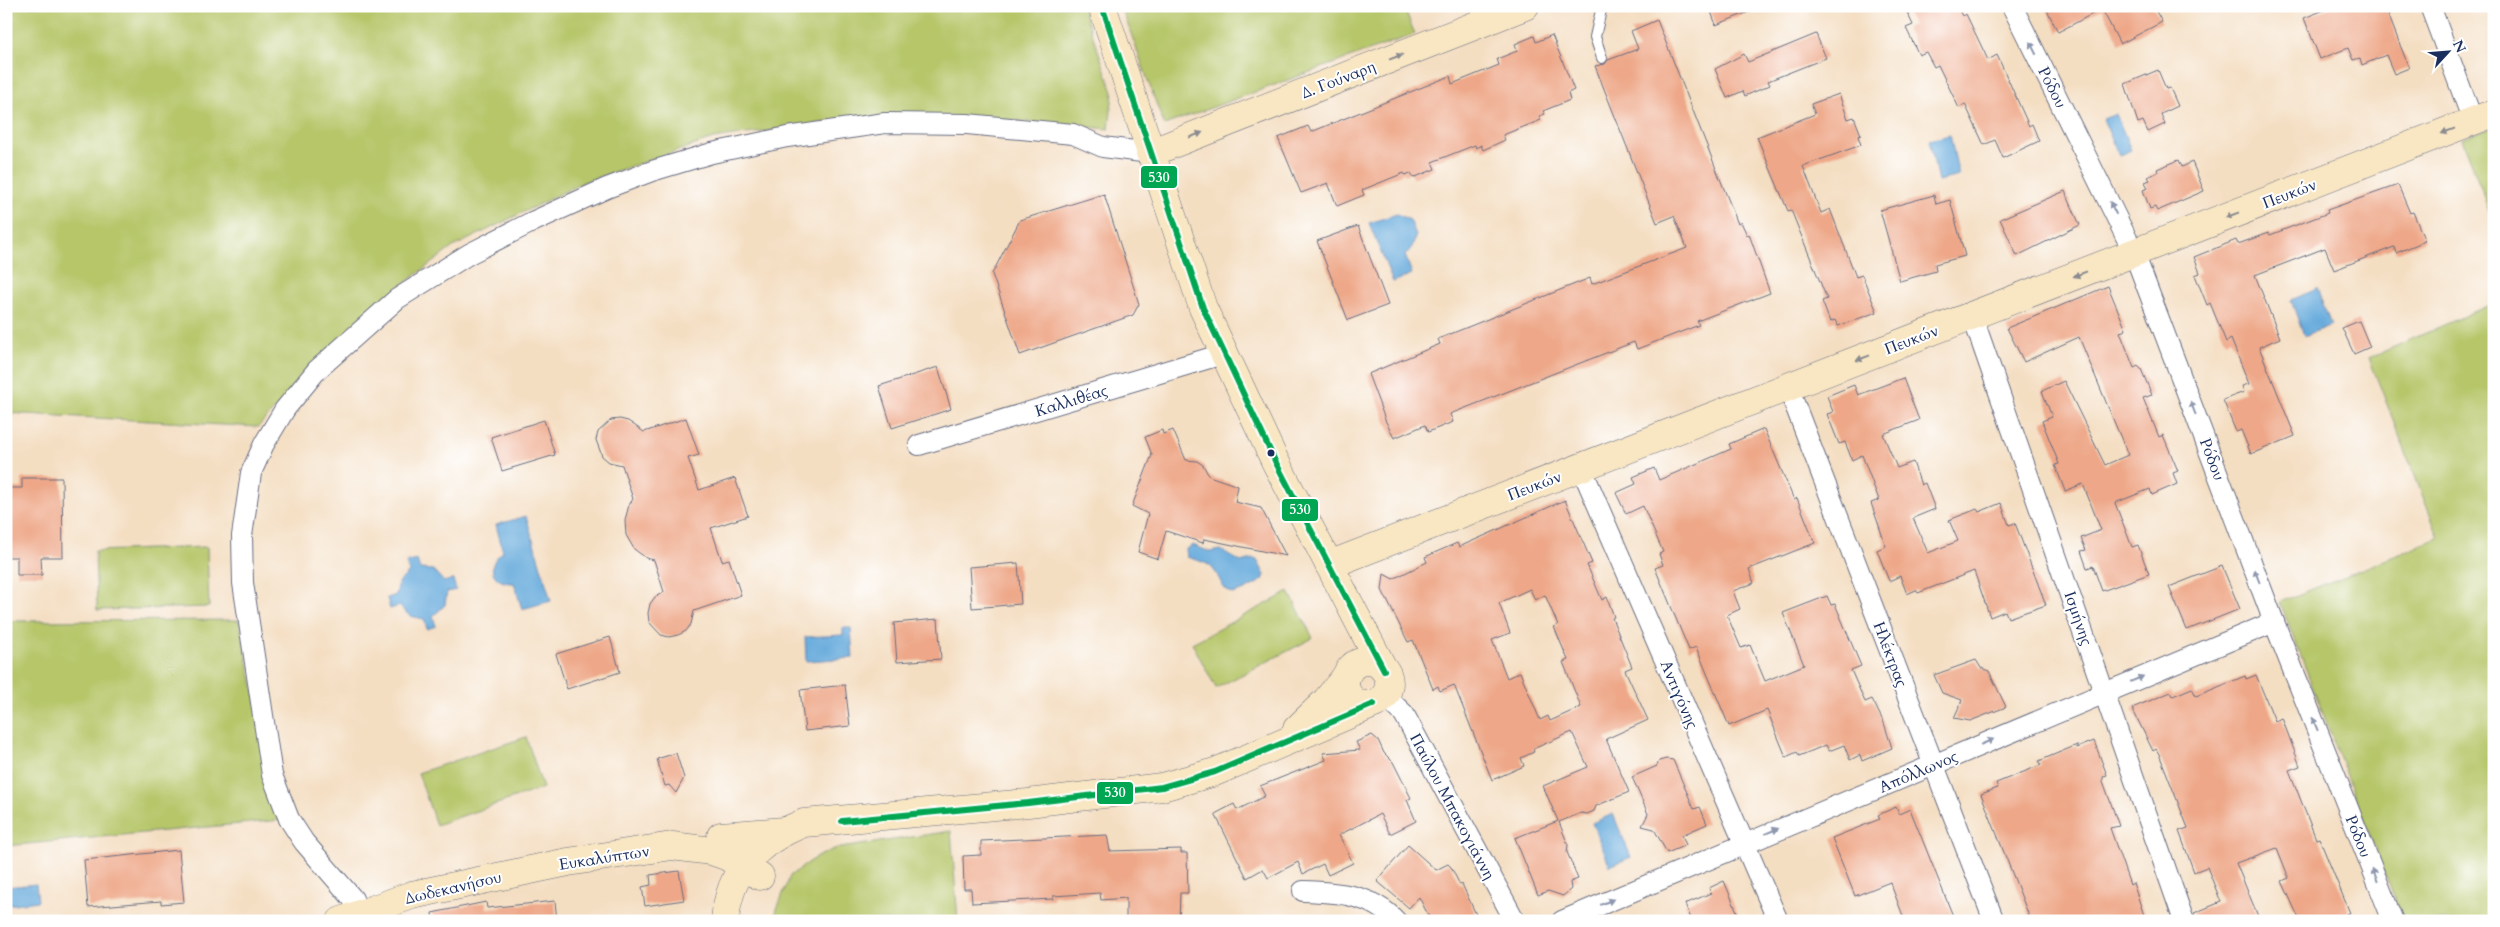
<svg xmlns="http://www.w3.org/2000/svg" width="2500" height="927" font-family="Cardo,serif">
  <style>
    .green { fill: #b6c669; stroke: #687a64 }
    .water { fill: #67abdc; stroke: #416d9d }
    .building { fill: #eea788; fill-rule: evenodd }
    .lines { fill: none; stroke-linecap: round; stroke-linejoin: round }
    .lane-casing { stroke: #676c81; stroke-width: 12 }
    .street-casing { stroke: #676c81; stroke-width: 22 }
    .secondary-casing { stroke: #676c81; stroke-width: 29 }
    .lane { stroke: #fff; stroke-width: 10 }
    .street { stroke: #fff; stroke-width: 20 }
    .secondary { stroke: #f9e7c3; stroke-width: 28 }
    .bus-1-casing { stroke: #fff; stroke-width: 10 }
    .bus-1 { stroke: #00a651; stroke-width: 6 }
    .oneway { fill: #8d97ae }
    .oneway2 { fill: #8a8b90 }
    .bus-dot { fill: #1b2f5e; stroke: #fff; stroke-width: 2 }
    .labels { text-anchor: middle; stroke-width: 4; stroke-linejoin: round; paint-order: stroke }
    .street-label { font-size: 16px; fill: #1b2f5e; stroke: #fff }
    .line-badge { stroke: #fff; stroke-width: 2 }
    .badge-label { font-size: 14px; text-anchor: middle; font-weight: bold; fill: #fff }
  </style>
  <rect width="100%" height="100%" fill="#fff"/>
  <filter id="ink" filterUnits="userSpaceOnUse"><feTurbulence type="fractalNoise" baseFrequency=".02" numOctaves="2"/><feDisplacementMap in="SourceGraphic" scale="10" xChannelSelector="R" yChannelSelector="G"/><feConvolveMatrix kernelMatrix="1 2 1 2 8 2 1 2 1" color-interpolation-filters="sRGB"/></filter>
  <filter id="wash" filterUnits="userSpaceOnUse"><feTurbulence type="fractalNoise" baseFrequency=".0096" numOctaves="4" result="noise"/><feDisplacementMap in="SourceGraphic" scale="20" xChannelSelector="R" yChannelSelector="G"/><feGaussianBlur stdDeviation="1.12" result="paint"/><feColorMatrix in="noise" values="0 0 0 0 0 0 0 0 0 0 0 0 0 0 0 0 0 1.4 0 .05"/><feComposite in="paint" operator="in"/></filter>
  <g filter="url(#wash)">
    <rect width="100%" height="100%" fill="#f4dec2"/>
    <g class="green">
      <path d="M6,6h1076l31,86 -4,37 -124,-11h-129l-143,21 -129,43 -131,65 -92,69 -103,111 -252,-14z"/>
      <path d="M1121,6h282l12,28 -251,91z"/>
      <path d="M2494,127v94l-32,-82z"/>
      <path d="M2494,303v618h-91l-123,-319 159,-64 -70,-180z"/>
      <path d="M207,547l2,60 -112,3 -2,-59z"/>
      <path d="M1289,592l24,46 -97,50 -24,-45z"/>
      <path d="M239,620l43,200 -276,26v-225z"/>
      <path d="M526,737l17,51 -107,37 -18,-52z"/>
      <path d="M951,831l7,90h-184l3,-12 13,-33 25,-18 19,-9z"/>
    </g>
    <g class="water">
      <path d="M2116,114l15,36 -12,6 -16,-37z"/>
      <path d="M1950,135l9,41 -21,5 -9,-41z"/>
      <path d="M1397,214l13,6 6,15 -5,15 -6,5 7,19 -19,8 -24,-59z"/>
      <path d="M2317,289l14,36 -27,11 -13,-36z"/>
      <path d="M526,516l25,85 -29,8 -8,-26c-23,1 -29,-19 -11,-31l-7,-27z"/>
      <path d="M1193,545l17,7 11,-2 20,12 12,-3 4,1 8,15 -2,5 -18,10 -13,4c-12,-6 -11,-16 -19,-25 -5,-7 -18,-9 -26,-12l-1,-8z"/>
      <path d="M417,560l3,9 13,1 11,12 9,-3 3,11 -9,2 -2,13 -12,11 3,10 -9,3 -3,-10 -14,-3 -11,-10 -9,3 -3,-11 9,-3 3,-13 10,-10 -3,-9z"/>
      <path d="M843,628h8l2,30 -47,3 -1,-24 38,-2z"/>
      <path d="M1613,814l18,43 -21,9 -18,-43z"/>
      <path d="M36,884l2,17 -32,4v-18z"/>
    </g>
    <g id="blocks">
      <g class="building">
        <path d="M1709,6h52v1l-45,18z"/>
        <path d="M1904,6h53l5,10 4,-2 22,46 9,-5 32,71 3,-2 7,17 -36,17 -8,-18 -11,5 -19,-41 -6,4 -21,-43 -4,2 -8,-15 -7,3 -13,-27 7,-3z"/>
        <path d="M2045,6h108l9,16 -42,22 -18,-35 -44,23z"/>
        <path d="M2334,6h51l24,62 -15,6 -8,-19 -24,10 -2,-7 -7,2 -5,-12 -28,11 -16,-41z"/>
        <path d="M1657,20l81,204 3,-2 6,13 2,-1 21,59 -73,28 2,4 -62,24 -3,-7 -184,72 3,8 -25,10 -3,-7 -31,13 -8,-16 -18,-48 72,-30 -2,-5 152,-61 2,6 95,-36 -13,-32 -17,7 -62,-157 10,-2 3,-4 30,-11 -7,-18z"/>
        <path d="M1816,34l10,24 -58,23 2,4 -25,11 -2,-5 -16,7 -12,-29 29,-15 4,8z"/>
        <path d="M1552,35l22,55 -6,3 2,7 -27,11 2,3 -6,2 2,4 -38,15 2,5 -22,10 -2,-5 -5,3 -1,-3 -43,17 3,7 -22,9 -2,-5 -6,2 -1,-2 -42,17 2,5 -27,11 -9,-23 -27,10 -23,-55 30,-12 3,6 139,-56 2,8 47,-19 -2,-6 20,-8 -2,-7 19,-8 2,6z"/>
        <path d="M2158,70l8,19 4,-1 8,18 -17,8 4,10 -17,8 -5,-11 -5,2 -13,-39z"/>
        <path d="M1839,94l9,25 6,-2 7,18 -3,1 3,9 -58,21 18,47 9,-4 26,68 6,-2 15,37 -39,14 -3,-6 -5,2 -8,-21 5,-2 -36,-89 -3,1 -31,-74 58,-23 -4,-10z"/>
        <path d="M2179,160l3,7 10,-5 12,29 -47,20 -2,-4 -5,2 -7,-19 5,-2 -3,-6 5,-2 -2,-3 10,-5 -1,-3z"/>
        <path d="M2398,185l12,28 3,-1 12,29 -29,12 -2,-6 -60,23 -9,-22 -70,27 25,63 -21,9 36,89 -44,18 -10,-24 -5,2 -13,-32 21,-8 -2,-6 7,-2 -18,-45 -5,3 -16,-39 -3,2 -12,-30 5,-2 -6,-16 42,-17 2,4 30,-11 2,2 58,-22 -1,-3z"/>
        <path d="M2065,191l15,34 -63,31 -17,-37z"/>
        <path d="M1104,194l35,110 -6,11 -113,40 -28,-81 28,-54z"/>
        <path d="M1934,195l2,9 14,-4 15,56 -30,8 1,7 -36,10 -20,-71z"/>
        <path d="M1358,226l30,79 -40,15 -31,-79z"/>
        <path d="M2108,286l18,44 -6,2 14,36 4,-2 3,3 11,26 -9,3 16,39 4,-2 15,36 -5,2 4,11 -25,11 -2,-6 -35,14 17,44 6,-2 11,29 -47,17 -9,-25 -6,2 -6,-17 5,-1 -5,-12 20,-8 -18,-46 -18,7 -10,-26 4,-1 -17,-43 10,-4 -10,-26 22,-10 41,84 23,-10 -49,-118 -55,25 -17,-34z"/>
        <path d="M2359,321l11,26 -16,7 -12,-26z"/>
        <path d="M938,367l13,42 -59,19 -13,-42z"/>
        <path d="M1903,378l16,42 -36,14 14,34 16,-6 8,23 4,-2 10,26 -22,9 15,35 30,-12 -9,-21 28,-11 2,3 22,-9 8,22 6,-2 31,82 -38,13 -3,-7 -15,6 -16,-46 -56,22 -2,-3 -9,4 -7,-18 -11,5 -12,-31 9,-4 -15,-43 8,-3 -17,-45 -10,5 -7,-18 -6,2 -12,-30 6,-2 -6,-16 27,-11 4,10z"/>
        <path d="M686,418l13,37 -11,3 11,32 36,-12 13,38 -37,12 11,33 7,-2 12,36 -47,16 -3,13 -5,7 -8,4 -9,2 -8,-2 -12,-13 -1,-9 2,-9 5,-7 9,-5 -10,-32 -8,-2 -12,-9 -8,-14 -1,-15 4,-15 4,-6 -11,-34 -13,-3 -7,-6 -6,-16 2,-8 13,-12 9,-1 8,2 16,11z"/>
        <path d="M544,420l11,35 -53,16 -11,-34z"/>
        <path d="M1764,429l30,71 3,-2 18,45 -66,26 5,14 -21,8 7,18 -13,6 14,33 9,-3 15,36 39,-16 -21,-52 44,-17 4,9 4,-1 26,62 -10,4 14,32 7,-3 12,24 8,25 -30,13 -2,-6 -10,5 -6,-15 -15,6 -3,-6 -27,11 -2,-4 -11,5 -19,-47 -38,16 -33,-79 -7,3 -34,-82 8,-3 -4,-11 4,-2 -20,-46 -17,8 -10,-21 20,-9 -3,-7 21,-9 5,12 72,-31 -2,-5z"/>
        <path d="M1162,430l1,4 10,-4 13,30 11,1 6,4 6,11 29,10 -3,16 26,6 25,48 -82,-17 -1,4 -37,-12 -8,28 -20,-7 10,-38 -16,-8 20,-51 -7,-18z"/>
        <path d="M22,478h40l1,79h-22l1,18h-25v-18h-11v-69h16z"/>
        <path d="M1565,500l27,63 -5,2 15,35 5,-3 7,20 -2,1 20,49 -7,3 23,50 -42,19 23,53 -33,14 -2,5 -7,3 -6,-1 -22,9 9,23 -1,7 11,27 -8,3 1,7 -8,7 -15,-5 -10,4 -23,-57 43,-17 -15,-35 45,-19 -16,-35 -39,17 1,3 -13,6 3,8 -32,14 -38,-95 -14,6 -2,-5 -5,3 -20,-49 -5,2 -26,-52 2,-16 9,5 34,-17 -2,-5 32,-14 2,4zM1530,589l5,11 10,-5 13,30 -4,2 14,33 -5,2 18,45 -31,14 -2,-5 -8,4 -20,-48 -13,6 -15,-38 18,-7 -11,-30z"/>
        <path d="M1018,563l3,41 -49,4 -3,-41z"/>
        <path d="M2222,566l18,43 -53,21 -18,-43z"/>
        <path d="M938,619l3,40 -44,3 -3,-39z"/>
        <path d="M610,637l10,35 -53,17 -11,-35z"/>
        <path d="M1976,660l5,8 8,3 17,36 -36,14 -16,-3 8,-18 -20,-7 -8,-18z"/>
        <path d="M2256,675l19,46 7,-3 18,48 -11,4 27,69 3,-1 31,75 -4,1 3,7h-49l-18,-40 7,-3 -12,-30 -41,15 24,58h-64l-2,-8 27,-11 -14,-35 -13,5 -15,-41 9,-3 -29,-74 -3,-5 -3,2 -21,-43 39,-16 2,4 19,-8 4,8 49,-20 1,3z"/>
        <path d="M845,685l5,41 -45,5 -5,-41z"/>
        <path d="M1372,735l6,5 6,13 9,9 18,36 -4,2 9,21 -26,13 -10,-20 -41,21 14,28 -25,12 -5,-11 -20,10 -5,-12 -30,16 -5,-9 -16,9 -32,-64 19,-10 3,6 28,-14 -5,-10 66,-26 -3,-7 37,-3 -4,-8z"/>
        <path d="M2094,741l13,34 -4,2v4l16,45 -9,2 20,57 3,-2 13,38h-115l-50,-127 17,-6 -2,-5 45,-18 -2,-4 38,-16v3z"/>
        <path d="M676,753l8,25 -8,15 -7,-8 -4,1 -8,-27z"/>
        <path d="M1666,759l7,1 21,49 6,-2 7,17 -25,11 4,10 -19,8 -13,-24 -12,-3 6,-12 -16,-37 25,-11 2,-5z"/>
        <path d="M1896,807l3,7 11,-5 45,112h-50l-15,-39 -35,14 -23,-58 48,-19 -2,-4z"/>
        <path d="M1107,835l3,16 71,-2v4h6l1,40h-8l-1,28h-53v-23l-25,2 -1,-7 -47,3v3l-81,4 -1,-14h-7l-1,-33 18,-1v-14z"/>
        <path d="M1408,845l28,25 12,-6 3,3 9,18 2,-1 17,37h-48l-12,-24 -10,11 -32,-27z"/>
        <path d="M179,850l5,52 -23,2v-3l-73,6 -4,-47z"/>
        <path d="M679,871l5,29 -39,6 -3,-19 9,-2 -1,-10z"/>
        <path d="M1724,881l17,40h-49l-7,-17 26,-11 -2,-5z"/>
        <path d="M555,901l2,20h-124l-1,-8 54,-11 1,6z"/>
      </g>
    </g>
  </g>
  <g filter="url(#ink)">
    <use href="#blocks" fill-opacity="0" stroke="#676c81" stroke-width="1"/>
    <g class="lines">
      <defs>
        <path id="lane" d="M1602,58l-7,-21 7,-31"/>
        <g id="street">
          <path d="M2012,6l122,247 140,369 119,299"/>
          <path d="M2430,6l43,115"/>
          <path d="M1972,315l212,606"/>
          <path d="M1788,387l206,534"/>
          <path d="M919,445l304,-91"/>
          <path d="M1581,467l197,454"/>
          <path d="M1385,696l19,18 111,207"/>
          <path d="M1303,891c34,1 68,3 93,30"/>
          <path d="M361,921l-8,-22 -49,-57 -15,-23 -17,-44 -29,-192 -1,-47 9,-63 13,-29 21,-35 32,-39 80,-71 72,-45 63,-32 75,-34 45,-17 60,-18 75,-16 98,-14 82,1 106,10 30,13 47,6"/>
          <path d="M1562,921l712,-299"/>
        </g>
        <g id="secondary">
          <path d="M1102,6l101,302 72,153 109,209"/>
          <path d="M1150,153l375,-147"/>
          <path d="M1329,565l1165,-452"/>
          <circle cx="1367" cy="683" r="22"/>
          <path d="M1297,729l29,-28 21,-26"/>
          <path d="M721,836l63,-5"/>
          <path d="M341,921l71,-26 156,-33 104,-16 40,5 14,5 34,20"/>
          <path d="M725,921c4,-51 33,-80 79,-98l224,-20 134,-16 53,-15 159,-68"/>
        </g>
      </defs>
      <use href="#lane" class="lane-casing"/>
      <use href="#street" class="street-casing"/>
      <use href="#secondary" class="secondary-casing"/>
      <use href="#lane" class="lane"/>
      <use href="#street" class="street"/>
      <use href="#secondary" class="secondary"/>
      <defs>
        <g id="bus-1">
          <path d="M1102,6l101,302 72,153 109,209"/>
          <path d="M842,821l186,-18 134,-16 53,-15 159,-68"/>
        </g>
      </defs>
      <use href="#bus-1" class="bus-1-casing"/>
      <use href="#bus-1" class="bus-1"/>
    </g>
    <defs><path id="oneway-solid" d="M-6-.8H1V-3.2L6.5 0L1 3.2V.8H-6Z" transform="scale(1.25)"/></defs>
    <g class="oneway">
      <use href="#oneway-solid" transform="translate(2033 48) rotate(-117)"/>
      <use href="#oneway-solid" transform="translate(2113 208) rotate(-116)"/>
      <use href="#oneway-solid" transform="translate(2193 408) rotate(-111)"/>
      <use href="#oneway-solid" transform="translate(2257 576) rotate(-111)"/>
      <use href="#oneway-solid" transform="translate(2137 679) rotate(-23)"/>
      <use href="#oneway-solid" transform="translate(2315 724) rotate(-112)"/>
      <use href="#oneway-solid" transform="translate(1987 742) rotate(-23)"/>
      <use href="#oneway-solid" transform="translate(1772 831) rotate(-22)"/>
      <use href="#oneway-solid" transform="translate(2375 875) rotate(-112)"/>
      <use href="#oneway-solid" transform="translate(1607 902) rotate(-23)"/>
    </g>
    <g class="oneway2">
      <use href="#oneway-solid" transform="translate(1396 57) rotate(-21)"/>
      <use href="#oneway-solid" transform="translate(2448 131) rotate(159)"/>
      <use href="#oneway-solid" transform="translate(1196 135) rotate(-21)"/>
      <use href="#oneway-solid" transform="translate(2232 215) rotate(159)"/>
      <use href="#oneway-solid" transform="translate(2080 274) rotate(159)"/>
      <use href="#oneway-solid" transform="translate(1863 358) rotate(159)"/>
    </g>
  </g>
  <circle class="bus-dot" cx="1271" cy="453" r="4.5"/>
  <g class="labels">
    <g class="street-label">
      <text transform="translate(1338 79) rotate(-21)" y="6">Δ. Γούναρη</text>
      <text transform="translate(2053 87) rotate(63)" y="6">Ρόδου</text>
      <text transform="translate(2289 193) rotate(-21)" y="6">Πευκών</text>
      <text transform="translate(1911 339) rotate(-21)" y="6">Πευκών</text>
      <text transform="translate(1071 400) rotate(-17)" y="6">Καλλιθέας</text>
      <text transform="translate(2213 459) rotate(69)" y="6">Ρόδου</text>
      <text transform="translate(1534 485) rotate(-21)" y="6">Πευκών</text>
      <text transform="translate(2079 618) rotate(71)" y="6">Ισμήνης</text>
      <text transform="translate(1891 654) rotate(69)" y="6">Ηλέκτρας</text>
      <text transform="translate(1680 694) rotate(67)" y="6">Αντιγόνης</text>
      <text transform="translate(1918 771) rotate(-23)" y="6">Απόλλωνος</text>
      <text transform="translate(1453 806) rotate(62)" y="6">Παύλου Μπακογιάννη</text>
      <text transform="translate(2359 836) rotate(68)" y="6">Ρόδου</text>
      <text transform="translate(604 857) rotate(-9)" y="6">Ευκαλύπτων</text>
      <text transform="translate(453 887) rotate(-13)" y="6">Δωδεκανήσου</text>
    </g>
  </g>
  <g class="line-badge">
    <rect x="1140" y="165" width="38" height="24" rx="5" fill="#00a651"/>
    <rect x="1281" y="498" width="38" height="24" rx="5" fill="#00a651"/>
    <rect x="1096" y="781" width="38" height="24" rx="5" fill="#00a651"/>
  </g>
  <g class="badge-label">
    <text x="1159" y="182">530</text>
    <text x="1300" y="514">530</text>
    <text x="1115" y="797">530</text>
  </g>
  <rect width="2500" height="927" fill="none" stroke="#fff" stroke-width="25"/>
  <g transform="translate(2448 52) rotate(64)" stroke="#ffffff" stroke-width="4" paint-order="stroke">
  <path d="M0-4L9 19L0 12L-9 19Z" fill="#1b2f5e"/>
  <text y="-8" font-size="14" font-weight="bold" text-anchor="middle" fill="#1b2f5e">N</text>
  </g>
</svg>
